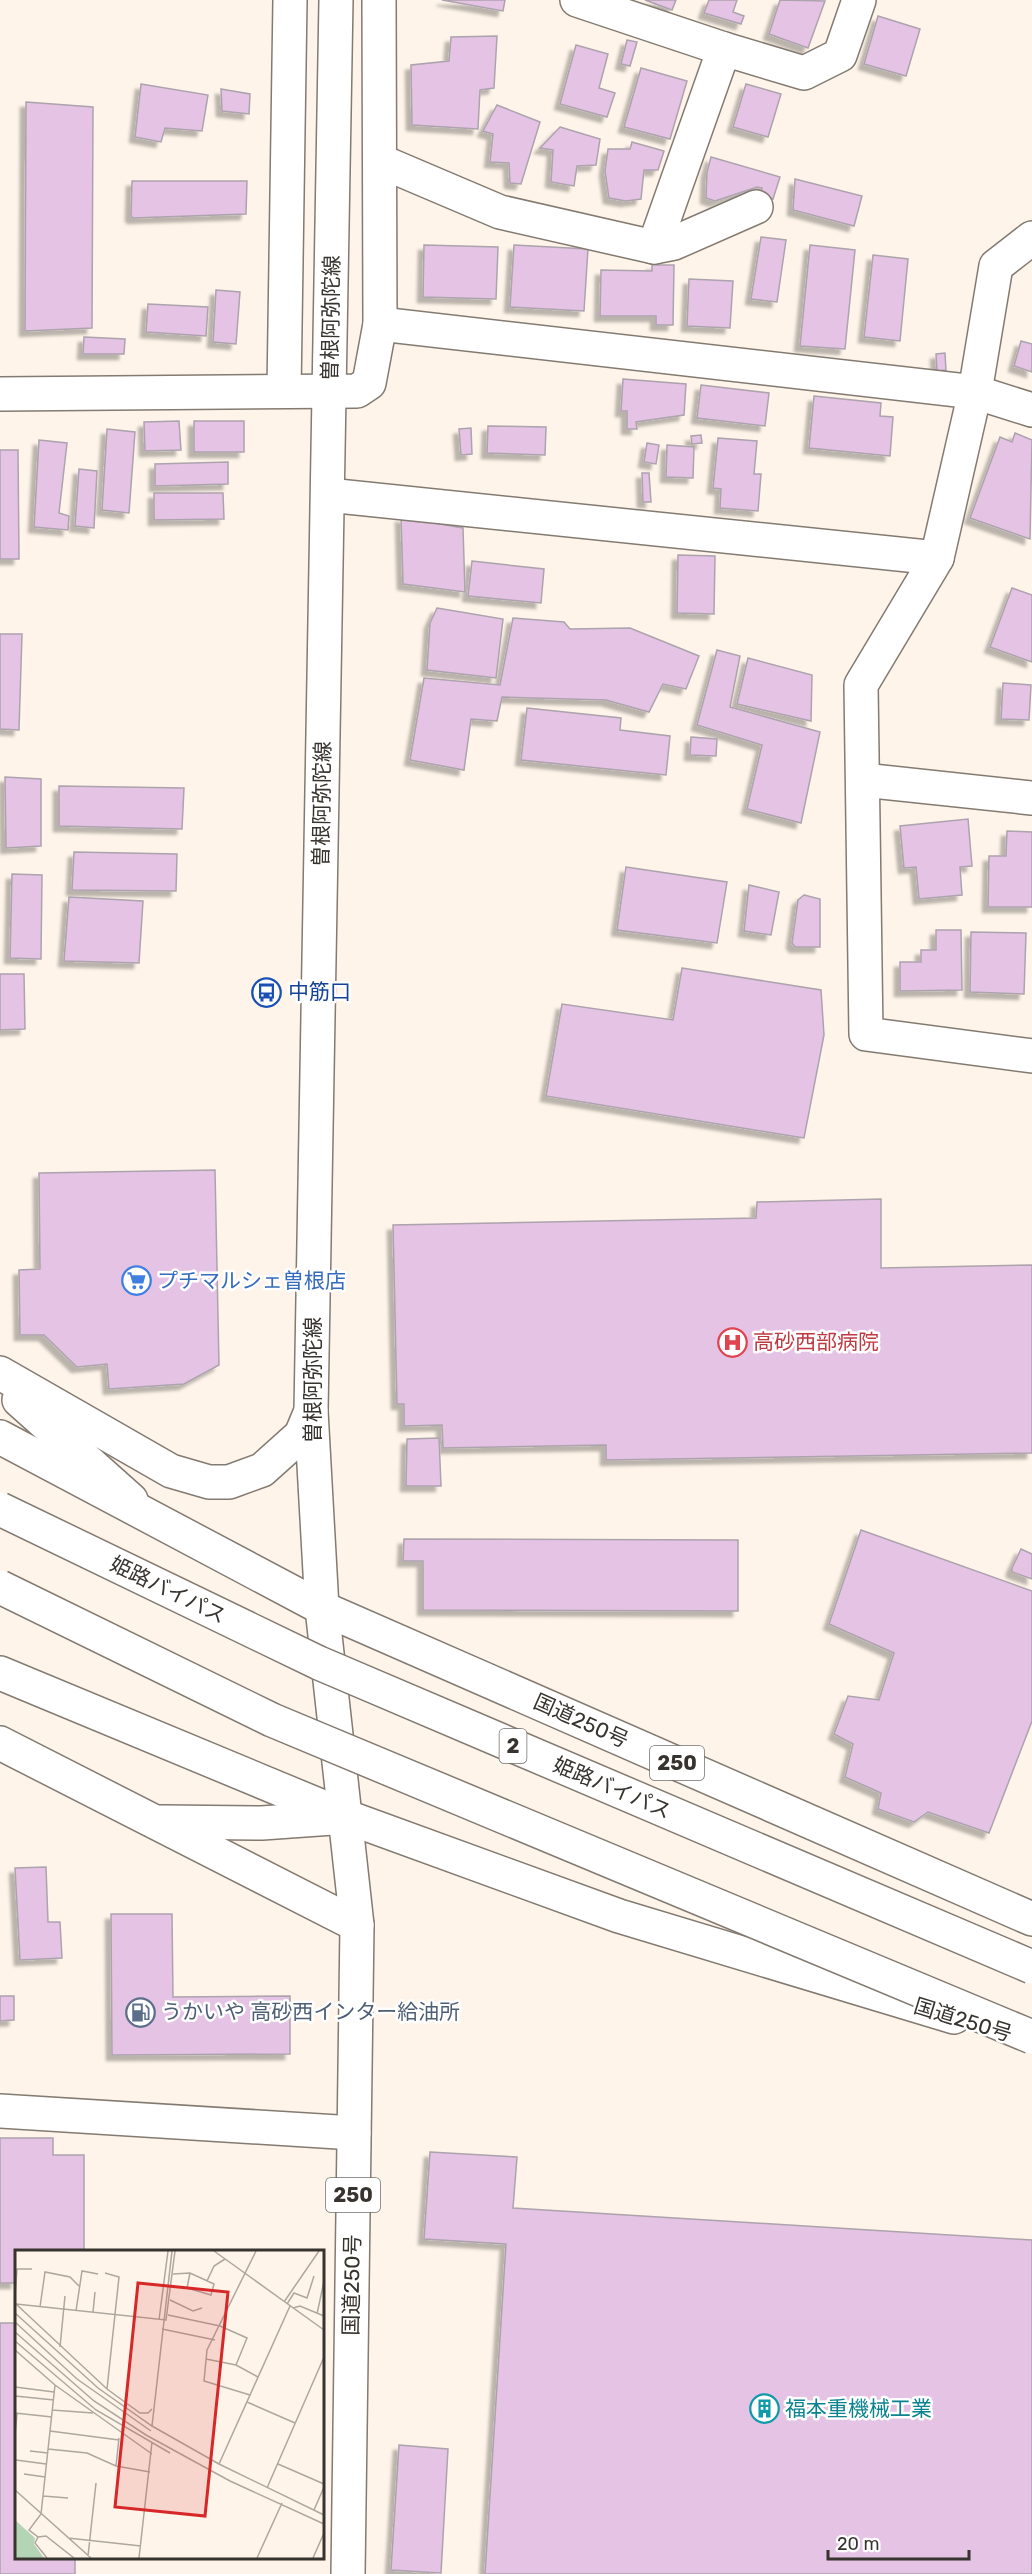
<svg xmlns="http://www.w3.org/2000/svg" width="1032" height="2574" font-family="Rubik,'Noto Sans JP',sans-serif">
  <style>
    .building { fill: #e4c3e5; stroke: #ada3ad; stroke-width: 1.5; filter: url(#shadow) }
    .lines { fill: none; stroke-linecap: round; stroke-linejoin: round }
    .street-casing { stroke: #837a71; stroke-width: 36 }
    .secondary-casing { stroke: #837a71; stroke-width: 36 }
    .highway-casing { stroke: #837a71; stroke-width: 36 }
    .street { stroke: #fff; stroke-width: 33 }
    .secondary { stroke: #fff; stroke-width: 33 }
    .highway { stroke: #fff; stroke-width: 33 }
    .highway-bridge-casing { stroke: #837a71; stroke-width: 36; stroke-linecap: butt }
    .highway-bridge { stroke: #fff; stroke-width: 33 }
    .labels { text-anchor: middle; stroke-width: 5; stroke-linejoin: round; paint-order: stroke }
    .shield { fill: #fff; stroke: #73706d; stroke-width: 1.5 }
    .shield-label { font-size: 20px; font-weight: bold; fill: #37332f }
    .street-label { font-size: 21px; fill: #37332f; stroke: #fff }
    .transit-label { font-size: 21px; fill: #164399; stroke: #fff; text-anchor: start }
    .shop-label { font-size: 21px; fill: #366cbe; stroke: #fff; text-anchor: start }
    .health-label { font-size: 21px; fill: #be3a42; stroke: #fff; text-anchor: start }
    .service-label { font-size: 21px; fill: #4e5e75; stroke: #fff; text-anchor: start }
    .culture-label { font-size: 21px; fill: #0d838f; stroke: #fff; text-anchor: start }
    .inset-road { fill: none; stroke: #aea79f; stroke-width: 1.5 }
    .view { fill: #d62828; fill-opacity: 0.15; stroke: #d62828; stroke-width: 3 }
    .inset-edge { fill: none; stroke: #37332f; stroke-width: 3 }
  </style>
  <defs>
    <filter id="shadow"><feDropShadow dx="-5.5" dy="5.5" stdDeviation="1.5" flood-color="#0004"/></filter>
  </defs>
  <rect width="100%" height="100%" fill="#fef4e9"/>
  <g class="building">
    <path d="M442,0h63l-2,11z"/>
    <path d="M645,0h31l-4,10z"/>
    <path d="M709,0h28l-4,12 11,4 -3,8 -37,-11z"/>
    <path d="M780,0l45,1 -17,47 -39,-14z"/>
    <path d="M878,16l42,13 -14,47 -42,-12z"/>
    <path d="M497,36l-3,52 -14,2 -2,39 -66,-4 -1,-60 38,-4 2,-24z"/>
    <path d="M627,40l10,2 -7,24 -9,-2z"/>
    <path d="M576,45l32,9 -9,34 16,5 -8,24 -47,-13z"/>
    <path d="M641,68l46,13 -17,58 -46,-12z"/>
    <path d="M141,84l67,11 -6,36 -37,-3 -4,14 -26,-5z"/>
    <path d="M746,84l35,10 -13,43 -35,-10z"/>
    <path d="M221,89l29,5 -1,20 -27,-3z"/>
    <path d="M26,102l67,5 -1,221 -67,3z"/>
    <path d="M497,105l43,17 -19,62 -11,-1 -1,-20 -19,-1 3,-28 -10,-3z"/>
    <path d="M560,127l40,12 -4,26 -19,1 -3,20 -23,-4 2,-32 -13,-2z"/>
    <path d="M632,142l32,9 -6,19h-14l-3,29 -15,2 -17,-3 -4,-27 3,-22h22z"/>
    <path d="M711,157l69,20 -7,22 -13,-4 2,-7 -5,-1 -42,14 -9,-3 1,-26z"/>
    <path d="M795,179l67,17 -8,30 -61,-16z"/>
    <path d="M132,181h115l-1,33 -113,4 -2,-2z"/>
    <path d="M761,237l25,3 -9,62 -26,-3z"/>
    <path d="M424,245l74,2 -2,52 -73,-2z"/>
    <path d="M514,245l74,4 -4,62 -74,-4z"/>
    <path d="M810,245l45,5 -10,99 -45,-3z"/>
    <path d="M873,255l35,4 -8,82 -36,-4z"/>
    <path d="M652,265h22l-1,60h-17v-9h-56l1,-46 51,1z"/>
    <path d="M689,279l44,2 -3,47 -43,-2z"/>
    <path d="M216,290l24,2 -4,52 -23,-2z"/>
    <path d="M148,304l60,3 -2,29 -60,-4z"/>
    <path d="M84,337l41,2 -1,15h-41z"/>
    <path d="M1021,341l11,3v28l-18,-6z"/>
    <path d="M945,353l1,17 -9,1 -1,-17z"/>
    <path d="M623,379l63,5 -2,31 -48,7 1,7h-10v-18h-6z"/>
    <path d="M701,385l68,8 -4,33 -68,-8z"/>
    <path d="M814,396l67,7 -1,13 13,1 -3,39 -81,-8z"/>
    <path d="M179,421l2,29 -36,1 -1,-29z"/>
    <rect x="194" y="421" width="50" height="31"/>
    <path d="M488,426l58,1 -1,28 -58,-2z"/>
    <path d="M471,428l1,26 -11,1 -2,-26z"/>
    <path d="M107,429l28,3 -6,81 -27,-3z"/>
    <path d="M1015,433l17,7 -2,99 -60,-21 30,-81 12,5z"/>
    <path d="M701,435l1,8 -10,1 -1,-8z"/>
    <path d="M718,438l39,3 -3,33h7l-3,37 -38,-3 1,-19 -8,-1z"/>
    <path d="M39,440l28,3 -8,70 10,3 -1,14 -34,-3z"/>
    <path d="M647,443l12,2 -3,19 -12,-2z"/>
    <path d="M667,445l27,2 -1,31 -27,-1z"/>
    <path d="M0,450h18l1,109h-19z"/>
    <path d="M228,462v22l-73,2v-22z"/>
    <path d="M79,469l18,2 -3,57 -19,-2z"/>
    <path d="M642,473h7l2,29h-8z"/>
    <path d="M154,493h69l1,26 -70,1z"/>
    <path d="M401,517l62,11 2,64 -62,-8z"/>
    <path d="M678,555l37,1 -1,58 -37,-1z"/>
    <path d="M472,561l72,8 -3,34 -73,-7z"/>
    <path d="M1012,588l20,7v67l-42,-15z"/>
    <path d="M437,608l66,11 -7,59 -69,-8 3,-47z"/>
    <path d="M513,618l51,4 6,7 60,-1 69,28 -13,33 -23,-5 -14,28 -43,-12 -104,-3 -5,24 -26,-2 -7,51 -54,-10 14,-82 76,7z"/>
    <path d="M0,634h22l-3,96 -19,-1z"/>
    <path d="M717,650l23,6 -10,51 90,25 -19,91 -54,-14 15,-64 -65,-20z"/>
    <path d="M748,658l64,17 -1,46 -74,-17z"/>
    <path d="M1003,683l28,2 -2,35 -28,-1z"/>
    <path d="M527,708l94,10 -1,12 50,6 -4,39 -145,-15z"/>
    <path d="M691,737l26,2 -1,17 -26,-1z"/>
    <path d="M5,777l36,2v67l-35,2z"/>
    <path d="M59,786l125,2 -2,41 -123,-3z"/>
    <path d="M968,819l4,47 -12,1 2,28 -43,4 -3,-32 -12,1 -4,-42z"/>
    <path d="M1007,831l25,1v75h-44l1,-51h17z"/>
    <path d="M74,852l103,2 -1,37 -104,-1z"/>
    <path d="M626,867l101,15 -10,61 -100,-13z"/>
    <path d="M12,874l30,1 -1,84 -31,-1z"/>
    <path d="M749,885l30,7 -8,43 -27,-4z"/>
    <path d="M804,895l16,4v48h-25l-3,-4 6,-43z"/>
    <path d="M69,897l74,4 -4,62 -75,-2z"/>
    <path d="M936,930h25l1,60 -62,1v-29h21v-12h15z"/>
    <path d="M971,932l55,1 -2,61 -54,-2z"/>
    <path d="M682,968l139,22 3,45 -20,103 -258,-42 16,-92 111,16z"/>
    <path d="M0,974h24l1,55 -25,1z"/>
    <path d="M215,1170l4,195 -35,19 -75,5 -2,-25 -30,3 -33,-32h-24l-1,-65 21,-1 -1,-96z"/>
    <path d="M881,1199v69l151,-3v188l-426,7v-15l-163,3 -1,-23 -38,1v-22h-7l-4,-179 363,-7 1,-16z"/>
    <path d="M439,1438l2,48h-35l1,-47z"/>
    <path d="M861,1530l171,61v130l-43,112 -61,-21 -14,10 -36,-13 3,-16 -36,-16 8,-33 -19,-10 14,-38 31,4 15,-47 -65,-29z"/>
    <path d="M404,1539l334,1v71l-315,-1v-49h-20z"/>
    <path d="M1021,1549l11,5v25l-20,-7v-4z"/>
    <path d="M46,1867l2,55h12l2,36 -42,2 -5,-92z"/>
    <path d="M111,1914h61l1,83 117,-1v58l-178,1z"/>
    <path d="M0,1996h14v24l-14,1z"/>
    <path d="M0,2138h53v17h31v97h-68v31h-16z"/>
    <path d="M430,2152l87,5 -4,51 519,32v334h-547l21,-330 -82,-5z"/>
    <path d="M0,2323h16v235h59v16h-75z"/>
    <path d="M399,2445l49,4 -7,124 -50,-3z"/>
  </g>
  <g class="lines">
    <defs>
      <g id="street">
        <path d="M577,0l147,49 80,24 36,-18 19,-55"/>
        <path d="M380,161l120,51 154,35 20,-4 82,-36"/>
        <path d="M1032,238l-36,28 -21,126 -38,166 -76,127 5,349 166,22"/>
        <path d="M654,247l70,-198"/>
        <path d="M380,324l595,68 57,18"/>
        <path d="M284,391l6,-391"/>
        <path d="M0,394l357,-3 12,-8 11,-59 -1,-324"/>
        <path d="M328,495l609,63"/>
        <path d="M863,780l169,18"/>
        <path d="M0,1373l171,98 38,11h20l33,-12 39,-35 10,-24"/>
        <path d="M19,1400l112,100"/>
        <path d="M0,1743l357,182"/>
        <path d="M162,1822l100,1 85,-6"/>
        <path d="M0,2111l354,22"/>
      </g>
      <path id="secondary" d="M322,1608l-11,-197 25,-1411"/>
      <g id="highway">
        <path d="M0,1437l322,171 710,311"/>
        <path d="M322,1608l35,317 -9,649"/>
        <path d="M0,1673l347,144 272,99 335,101"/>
      </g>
    </defs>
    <use href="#street" class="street-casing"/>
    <use href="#secondary" class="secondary-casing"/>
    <use href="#highway" class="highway-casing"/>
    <use href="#street" class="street"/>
    <use href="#secondary" class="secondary"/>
    <use href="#highway" class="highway"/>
    <defs>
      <g id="highway-bridge">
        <path d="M0,1509l319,154 713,304"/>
        <path d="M0,1587l272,133 760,317"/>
      </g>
    </defs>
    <use href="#highway-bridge" class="highway-bridge-casing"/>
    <use href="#highway-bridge" class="highway-bridge"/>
  </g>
  <defs>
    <symbol id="bus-ring" viewBox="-11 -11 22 22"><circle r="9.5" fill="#fff" stroke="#1a4fb4" stroke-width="1.5"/><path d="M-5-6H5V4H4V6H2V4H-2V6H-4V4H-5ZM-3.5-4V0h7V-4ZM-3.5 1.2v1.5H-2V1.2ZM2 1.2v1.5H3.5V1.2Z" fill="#1a4fb4"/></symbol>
    <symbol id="supermarket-ring" viewBox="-11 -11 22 22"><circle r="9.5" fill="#fff" stroke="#3f7fe0" stroke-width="1.5"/><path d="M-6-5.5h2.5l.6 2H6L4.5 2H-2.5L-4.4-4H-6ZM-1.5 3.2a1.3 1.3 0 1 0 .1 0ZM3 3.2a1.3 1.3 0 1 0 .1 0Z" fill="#3f7fe0"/></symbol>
    <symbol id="hospital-ring" viewBox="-11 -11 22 22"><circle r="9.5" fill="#fff" stroke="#e0444e" stroke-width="1.5"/><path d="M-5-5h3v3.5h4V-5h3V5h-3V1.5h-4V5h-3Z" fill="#e0444e"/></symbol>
    <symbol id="fuel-ring" viewBox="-11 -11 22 22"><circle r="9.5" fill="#fff" stroke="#5c6f8a" stroke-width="1.5"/><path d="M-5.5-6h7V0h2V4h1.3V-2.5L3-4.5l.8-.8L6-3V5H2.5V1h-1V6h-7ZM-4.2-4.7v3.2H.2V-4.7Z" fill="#5c6f8a"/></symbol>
    <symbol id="building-ring" viewBox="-11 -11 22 22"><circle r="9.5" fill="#fff" stroke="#0f9aa8" stroke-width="1.5"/><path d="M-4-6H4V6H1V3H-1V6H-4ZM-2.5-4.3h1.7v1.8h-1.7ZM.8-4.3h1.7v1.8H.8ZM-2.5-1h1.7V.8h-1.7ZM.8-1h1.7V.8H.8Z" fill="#0f9aa8"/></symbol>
  </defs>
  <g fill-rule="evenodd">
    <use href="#bus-ring" x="250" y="976" width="33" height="33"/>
    <use href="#supermarket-ring" x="120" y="1264" width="33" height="33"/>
    <use href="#hospital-ring" x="716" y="1326" width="33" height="33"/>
    <use href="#fuel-ring" x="124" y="1996" width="33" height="33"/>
    <use href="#building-ring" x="748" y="2392" width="33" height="33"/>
  </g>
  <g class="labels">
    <g class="shield">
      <rect x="499.5" y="1729" width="27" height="34" rx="4.5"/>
      <rect x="650" y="1746" width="54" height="34" rx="4.5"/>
      <rect x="326" y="2178" width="54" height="34" rx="4.5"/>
    </g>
    <g class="shield-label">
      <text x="513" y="1753">2</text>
      <text x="677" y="1770">250</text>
      <text x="353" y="2202">250</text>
    </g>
    <g class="street-label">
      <text transform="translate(331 318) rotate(-89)" y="7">曽根阿弥陀線</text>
      <text transform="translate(322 804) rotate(-89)" y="7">曽根阿弥陀線</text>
      <text transform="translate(313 1380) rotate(-90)" y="7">曽根阿弥陀線</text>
      <text transform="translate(168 1590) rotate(26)" y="7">姫路バイパス</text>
      <text transform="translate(581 1721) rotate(24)" y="7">国道250号</text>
      <text transform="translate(612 1788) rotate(23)" y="7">姫路バイパス</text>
      <text transform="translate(963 2020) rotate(17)" y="7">国道250号</text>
      <text transform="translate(352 2285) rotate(-89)" y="7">国道250号</text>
    </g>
    <g class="transit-label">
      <text x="288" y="999">中筋口</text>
    </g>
    <g class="shop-label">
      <text x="157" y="1288">プチマルシェ曽根店</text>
    </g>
    <g class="health-label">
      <text x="753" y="1349">高砂西部病院</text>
    </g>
    <g class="service-label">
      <text x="161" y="2019">うかいや 高砂西インター給油所</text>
    </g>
    <g class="culture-label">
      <text x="785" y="2416">福本重機械工業</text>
    </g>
  </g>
  <g transform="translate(15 2250)">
    <rect width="309" height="309" fill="#fef4e9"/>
    <path d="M0,270l20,18 -1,6 10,14h-29z" fill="#b4d4b6"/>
    <path class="inset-road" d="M199,1l110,79M90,23l14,4 -12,112M158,24l17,-1 24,11 -3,11 -24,-7 3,-15M192,31l7,-15 11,-7M0,45l2,-26h15M155,50l23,11 9,-3M269,52l35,-51M1,54l150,16 9,-69M1,54l91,85 33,24h8l4,-4M272,54l7,-11 13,5 7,-22M25,57l5,-35 25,5 9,9M278,58l7,-2 24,10M61,61l6,-40 16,3M78,62l2,-20M0,63l83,75 54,38 67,38 105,51M302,64l7,-33M153,65l52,11 27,12 -11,27M144,70l9,-69M0,72l62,57 74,52M147,79l53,11M0,82l79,69 52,34 84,46 94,43M0,91l81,69 74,43M45,97l5,-51M0,100l40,35 97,69M191,109l30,6 22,12M0,137l39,5M235,145l-46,-14 3,-31 49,-99M0,146l39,4M232,152l48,21M37,160l41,3M0,163l37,4M137,176l20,-175M35,181l69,9M0,185l2,-22M33,199l39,4 29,13 34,6M15,201l18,2M1,210l30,4M204,214l71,-158M263,214l46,20M101,216l3,-28M9,224l21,3M252,238l57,-131M0,240l76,68M28,246l25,2M299,260l10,-23M23,287l8,-1 28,22M53,288l73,8M73,306l8,-73M32,308l-12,-15 3,-6 -9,-7 12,-16 14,-129M124,308l13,-116M242,308l25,-55M298,308l11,-25"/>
    <path class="view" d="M123,33l90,9 -23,224 -90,-9z"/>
    <rect width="309" height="309" class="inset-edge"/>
  </g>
  <path d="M828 2550v9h141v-9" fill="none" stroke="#37332f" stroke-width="3"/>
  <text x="837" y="2550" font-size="18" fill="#37332f" stroke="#ffffff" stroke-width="4.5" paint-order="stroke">20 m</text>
</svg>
